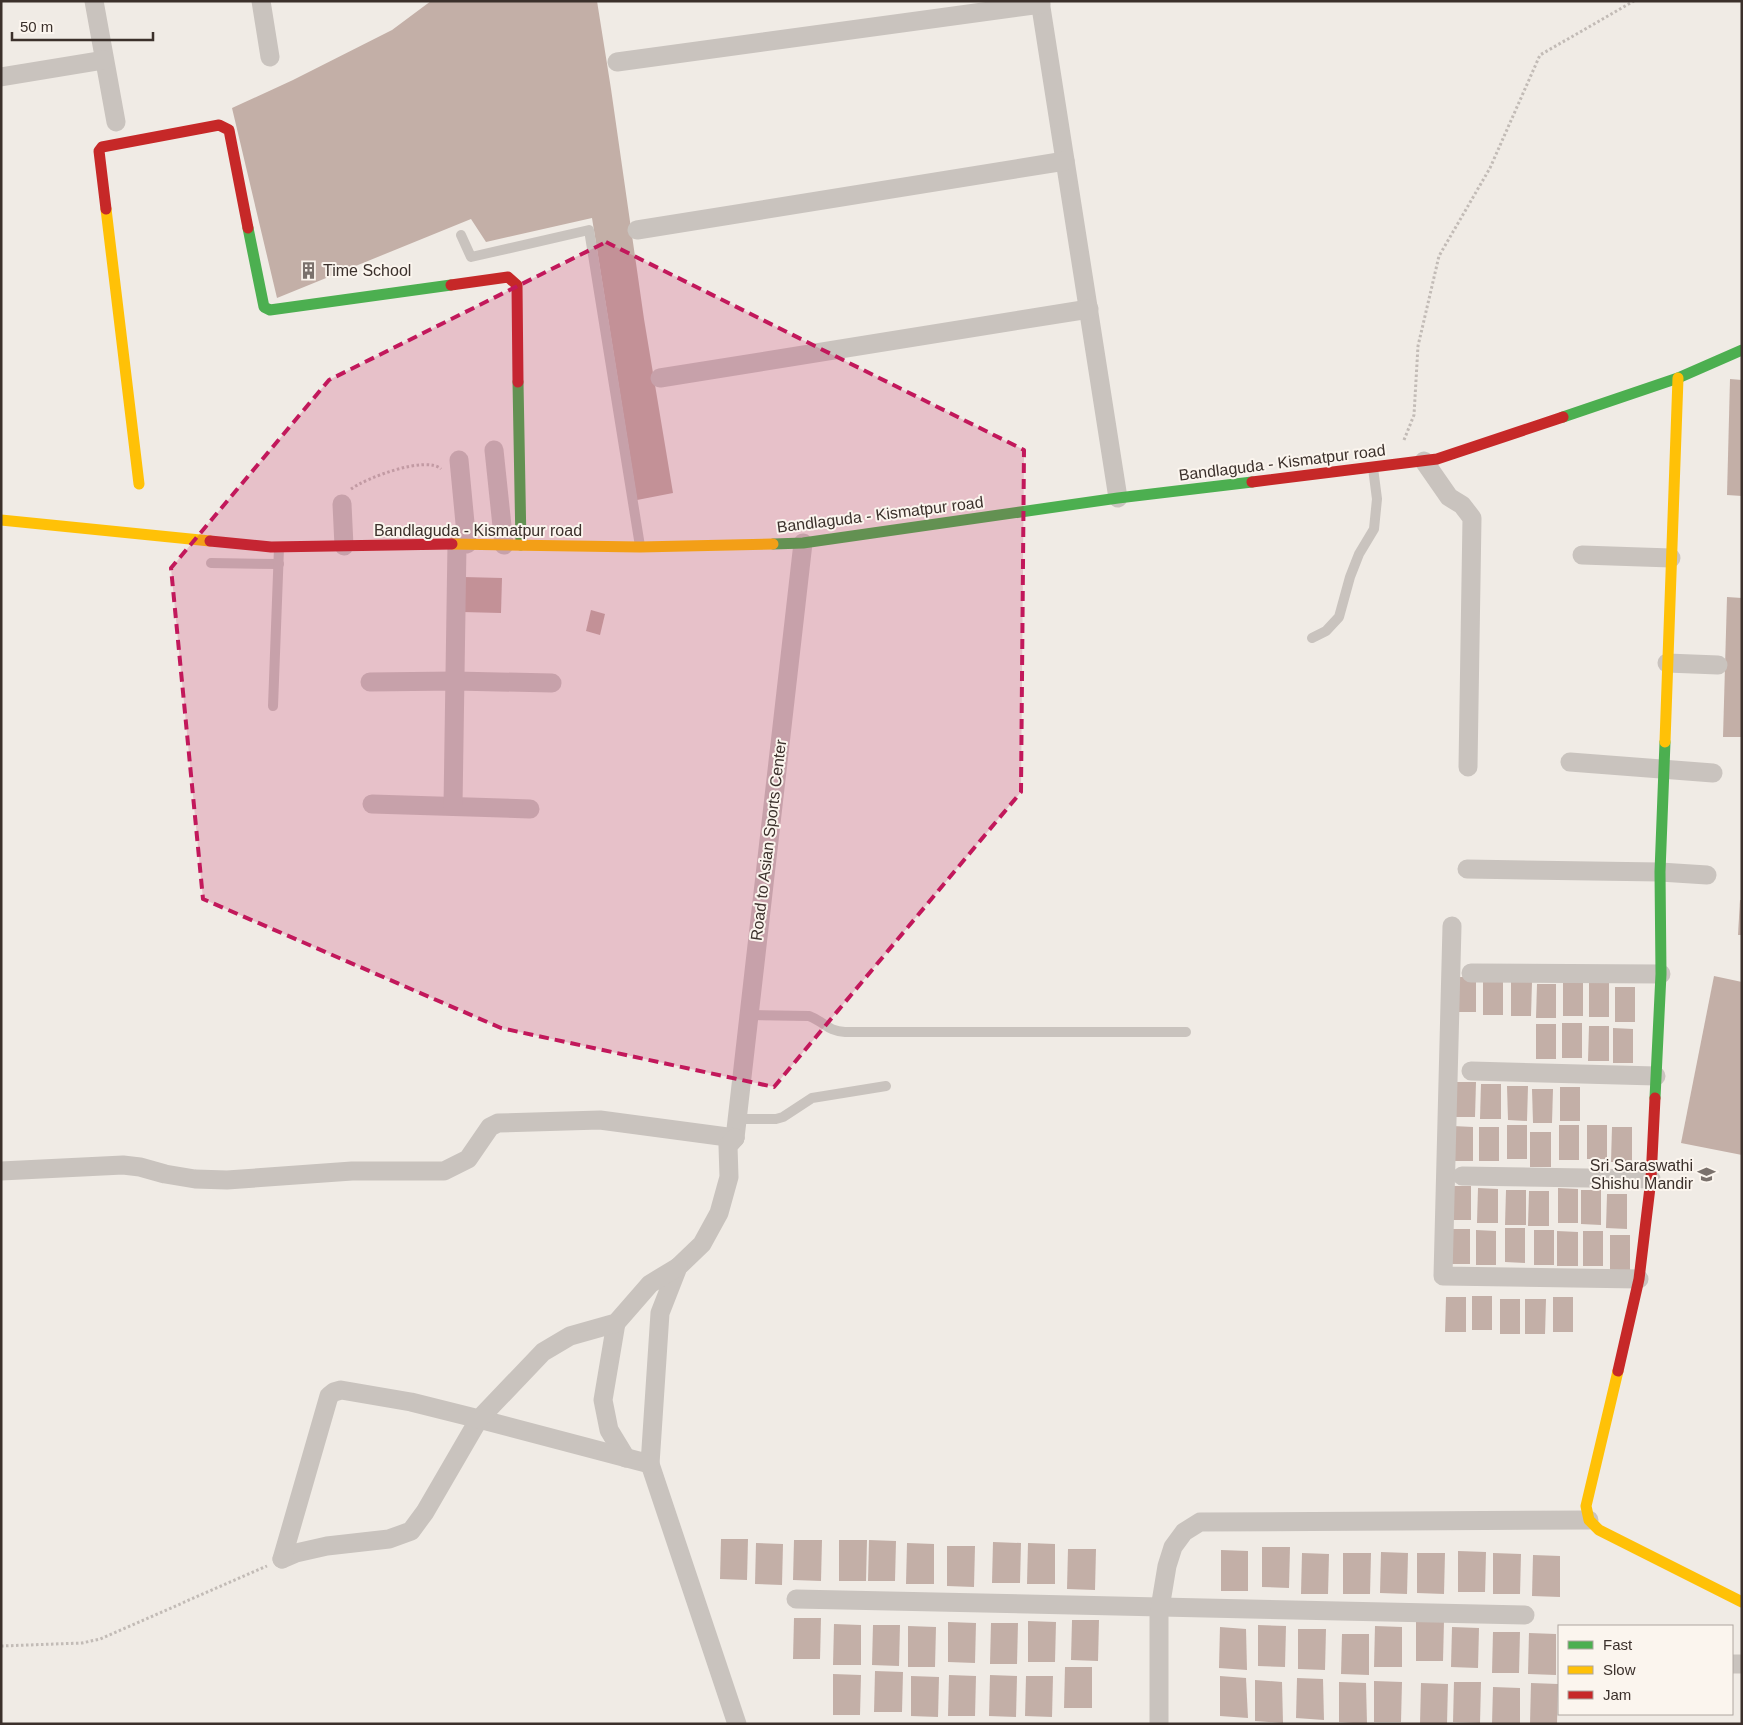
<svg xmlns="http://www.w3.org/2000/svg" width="1743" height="1725" font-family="Helvetica,sans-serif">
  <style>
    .building { fill: #c3afa7 }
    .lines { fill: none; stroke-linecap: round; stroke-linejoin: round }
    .path { stroke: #c2bbb6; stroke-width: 3; stroke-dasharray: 2.5 2.5; stroke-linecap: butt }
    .lane { stroke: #c9c3be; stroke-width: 10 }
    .street { stroke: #c9c3be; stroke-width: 19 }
    .fast { stroke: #4caf50; stroke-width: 11 }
    .slow { stroke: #ffc107; stroke-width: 11 }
    .jam { stroke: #c62828; stroke-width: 11 }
    .marked { fill: #c2185b; fill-opacity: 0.2; stroke: #c2185b; stroke-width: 4; stroke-dasharray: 10 6; stroke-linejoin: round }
    .labels { text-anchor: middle; stroke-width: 4; stroke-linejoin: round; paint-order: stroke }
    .poi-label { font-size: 16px; fill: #3b302b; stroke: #fbf5ee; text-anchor: start }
    .street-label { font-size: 16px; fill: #3b302b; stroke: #fbf5ee }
  </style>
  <rect width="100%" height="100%" fill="#f0ebe5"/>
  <g class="building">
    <path d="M431,1h166l14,88 33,230 29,174 -36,7 -45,-282 -106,24 -15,-23 -194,79 -45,-190 61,-28 99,-50z"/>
    <path d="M1730,379l12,1v116l-15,-1z"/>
    <path d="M463,577l39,1 -1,35 -39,-1z"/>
    <path d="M1727,597l15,1v139h-19z"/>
    <path d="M591,610l14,4 -5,21 -14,-4z"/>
    <path d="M1740,900h2v35h-4z"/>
    <path d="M1714,976l28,6v173l-61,-12z"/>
    <rect x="1456" y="977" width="20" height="35"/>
    <path d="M1483,980l20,1v34h-20z"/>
    <path d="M1511,982h21l-1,34h-20z"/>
    <rect x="1563" y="982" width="20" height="34"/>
    <rect x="1589" y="982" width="20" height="35"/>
    <path d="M1537,984h19v34h-20z"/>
    <rect x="1615" y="987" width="20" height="35"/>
    <rect x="1562" y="1023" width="20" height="35"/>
    <rect x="1536" y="1024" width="20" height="35"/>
    <path d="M1589,1026h20v35h-21z"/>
    <path d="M1613,1028l20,1v34h-20z"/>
    <path d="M1455,1082h21l-1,35h-20z"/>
    <path d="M1481,1084h20v35h-21z"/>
    <path d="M1507,1086h21l-1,35 -19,-1z"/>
    <rect x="1560" y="1087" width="20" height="34"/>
    <path d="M1532,1089h21l-1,34h-19z"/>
    <rect x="1507" y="1125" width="20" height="34"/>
    <rect x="1559" y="1125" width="20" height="35"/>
    <rect x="1587" y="1125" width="20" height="34"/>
    <path d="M1453,1126l20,1v34h-20z"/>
    <rect x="1479" y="1127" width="20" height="34"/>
    <path d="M1612,1127h20v35h-21z"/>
    <rect x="1530" y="1132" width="21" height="35"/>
    <rect x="1451" y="1186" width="20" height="34"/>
    <path d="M1478,1188l20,1v34h-21z"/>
    <path d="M1558,1188l20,1v34h-20z"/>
    <path d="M1506,1190h20v35h-21z"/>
    <path d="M1581,1190h20v35l-20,-1z"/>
    <path d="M1529,1191h20v35h-21z"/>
    <path d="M1607,1194h20v35l-21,-1z"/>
    <path d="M1505,1228h20v35l-20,-1z"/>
    <rect x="1450" y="1229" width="20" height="35"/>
    <path d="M1476,1230l20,1v34h-20z"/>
    <rect x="1534" y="1230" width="20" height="35"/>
    <path d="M1557,1231l21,1v34h-21z"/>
    <rect x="1583" y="1231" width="20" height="35"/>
    <rect x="1610" y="1235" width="20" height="35"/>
    <rect x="1472" y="1296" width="20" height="34"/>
    <path d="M1446,1297h20v35h-21z"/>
    <rect x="1553" y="1297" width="20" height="35"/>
    <rect x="1500" y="1299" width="20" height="35"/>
    <path d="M1525,1299h21l-1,35h-20z"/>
    <path d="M721,1539h27l-1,41 -27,-1z"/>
    <path d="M794,1540h28l-1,41 -28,-1z"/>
    <path d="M839,1540h28l-1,41h-27z"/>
    <path d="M869,1540l27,1 -1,40h-27z"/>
    <path d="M993,1542l28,1 -1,40h-28z"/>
    <path d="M756,1543l27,1 -1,41 -27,-1z"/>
    <path d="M907,1543l27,1v40h-28z"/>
    <path d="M1028,1543l27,1v40h-28z"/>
    <path d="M947,1546h28l-1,41 -27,-1z"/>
    <path d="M1262,1547h28l-1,41 -27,-1z"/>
    <path d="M1068,1549h28l-1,41 -28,-1z"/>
    <path d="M1221,1550l27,1v40h-27z"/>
    <path d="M1458,1551l28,1 -1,40h-27z"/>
    <path d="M1381,1552l27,1 -1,41 -27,-1z"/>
    <path d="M1302,1553l27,1 -1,40h-27z"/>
    <path d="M1343,1553h28l-1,41h-27z"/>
    <path d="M1417,1553h28l-1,41 -27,-1z"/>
    <path d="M1493,1553l28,1 -1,40h-27z"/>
    <path d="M1533,1555l27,1v41l-28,-1z"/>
    <path d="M794,1618h27l-1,41h-27z"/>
    <path d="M1072,1620h27l-1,41 -27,-1z"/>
    <path d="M1416,1620l28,1 -1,40h-27z"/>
    <path d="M1028,1621l28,1 -1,40h-27z"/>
    <path d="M948,1622l28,1 -1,40 -27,-1z"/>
    <path d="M991,1623h27l-1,41h-27z"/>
    <path d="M834,1624l27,1v40h-28z"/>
    <path d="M873,1625h27l-1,41 -27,-1z"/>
    <path d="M1258,1625l28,1 -1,41 -27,-1z"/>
    <path d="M908,1626l28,1 -1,40h-27z"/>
    <path d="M1375,1626l27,1v40h-28z"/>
    <path d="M1220,1627l26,2 1,41 -28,-2z"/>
    <path d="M1452,1627l27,1 -1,40 -27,-1z"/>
    <path d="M1298,1629h28l-1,41 -27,-1z"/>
    <path d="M1493,1632h27l-1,41h-27z"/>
    <path d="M1529,1633l27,1v41l-28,-1z"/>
    <path d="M1342,1634h27v41l-28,-1z"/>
    <path d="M1065,1667h27v41h-28z"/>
    <path d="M875,1671l28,1 -1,40h-28z"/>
    <path d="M833,1674l28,1 -1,40h-27z"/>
    <path d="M949,1675l27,1 -1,40h-27z"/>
    <path d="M990,1675l27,1 -1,41 -27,-1z"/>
    <path d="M911,1676l28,1 -1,40 -27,-1z"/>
    <path d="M1026,1676h27l-1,41 -27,-1z"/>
    <path d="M1220,1676l26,2 2,40 -28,-2z"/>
    <path d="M1297,1678l26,1 1,41 -28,-2z"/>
    <path d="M1255,1680l27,2 1,41 -28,-2z"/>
    <path d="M1374,1681l28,1 -1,40h-27z"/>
    <path d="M1339,1682l27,1 1,41 -28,-2z"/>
    <path d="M1454,1682h27l-1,41 -27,-1z"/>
    <path d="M1421,1683l27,1 -1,40h-27z"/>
    <path d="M1531,1683l27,1 -1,40h-27z"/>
    <path d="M1493,1687l27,1v36h-28z"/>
  </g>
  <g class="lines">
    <g class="path">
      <path d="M1404,440l10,-25 4,-69 21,-90 51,-88 50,-113 94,-54"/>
      <path d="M351,489c15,-11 75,-34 90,-20"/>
      <path d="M1,1646l81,-3 18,-4 167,-73"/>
    </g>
    <g class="lane">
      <path d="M461,235l10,22 118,-27 51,316"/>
      <path d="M211,563l68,1"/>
      <path d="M1312,638l14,-7 13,-14 11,-40 9,-23 15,-25 3,-30 -4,-31"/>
      <path d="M273,706l6,-158"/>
      <path d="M748,1015l61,1c16,6 18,15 36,16h341"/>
      <path d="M736,1119h40l7,-2 29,-19 74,-12"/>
    </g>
    <g class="street">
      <path d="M94,1l22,121"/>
      <path d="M261,1l9,56"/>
      <path d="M1040,1l78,497"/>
      <path d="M617,62l424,-58"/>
      <path d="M1,77l103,-17"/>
      <path d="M637,230l428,-69"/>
      <path d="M660,378l429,-69"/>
      <path d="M494,450l10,95"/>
      <path d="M459,460l8,84"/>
      <path d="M1424,461l25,36 13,8 10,13 -4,249"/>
      <path d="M342,504l2,42"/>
      <path d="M1582,555l89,3"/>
      <path d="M1667,663l51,2"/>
      <path d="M370,682l85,-1 97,2"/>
      <path d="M1570,762l143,11"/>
      <path d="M372,804l158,5"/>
      <path d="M453,806l4,-262"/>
      <path d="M1467,869l193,3 47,3"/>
      <path d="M1452,926l-9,350 196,3"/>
      <path d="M1471,973l190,1"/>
      <path d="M1471,1071l185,5"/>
      <path d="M735,1138l68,-595"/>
      <path d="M1,1171l122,-6 17,2 25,7 30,5 32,1 125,-9h92l24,-12 22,-32 8,-4 102,-3 135,18"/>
      <path d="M1462,1176l189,3"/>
      <path d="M616,1323l-13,77 6,30 17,28"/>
      <path d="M650,1464l87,260"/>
      <path d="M282,1559l14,-6 31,-7 62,-7 22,-8 14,-19 54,-93 171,45 10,-151 18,-46 24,-23 17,-31 10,-36 -1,-31 7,-8"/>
      <path d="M282,1559l47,-163 5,-4 7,-2 70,12 68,17 64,-67 27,-16 46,-13 34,-39 28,-17"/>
      <path d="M796,1599l729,16"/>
      <path d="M1732,1664h10"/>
      <path d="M1159,1724v-110l8,-48 6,-19 11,-15 16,-10 389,-2"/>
    </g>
    <g class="fast">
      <path d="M248,228l16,79 6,3 181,-25"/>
      <path d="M518,382l3,163"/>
      <path d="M1563,417l115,-39 64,-28"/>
      <path d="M773,544l30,-1 315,-45 134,-16"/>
      <path d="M1655,1098l6,-124 -1,-102 5,-130"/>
    </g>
    <g class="slow">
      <path d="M106,209l33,275"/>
      <path d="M1,520l209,21"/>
      <path d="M452,544l188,3 133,-3"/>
      <path d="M1665,742l13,-364"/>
      <path d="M1618,1371l-32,135 3,14 10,10 143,72"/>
    </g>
    <g class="jam">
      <path d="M106,209l-7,-58 3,-4 117,-22 10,5 19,98"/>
      <path d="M451,285l57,-8 9,8 1,97"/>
      <path d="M1252,482l185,-23 126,-42"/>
      <path d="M210,541l61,6 181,-3"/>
      <path d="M1618,1371l21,-92 12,-100 4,-81"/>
    </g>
  </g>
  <path class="marked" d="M606,242l418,208 -3,342 -247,295 -273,-59 -298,-129 -32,-331 158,-188z"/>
  <defs>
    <symbol id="building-bare" viewBox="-9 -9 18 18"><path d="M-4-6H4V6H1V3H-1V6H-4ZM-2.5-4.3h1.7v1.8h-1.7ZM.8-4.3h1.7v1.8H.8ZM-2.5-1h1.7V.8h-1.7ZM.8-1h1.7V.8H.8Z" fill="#7a716c" stroke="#fbf5ee" stroke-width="2.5" paint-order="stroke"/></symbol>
    <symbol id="school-bare" viewBox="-9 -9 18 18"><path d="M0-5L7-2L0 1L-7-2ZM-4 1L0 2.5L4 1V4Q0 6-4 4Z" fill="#7a716c" stroke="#fbf5ee" stroke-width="2.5" paint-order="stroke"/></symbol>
  </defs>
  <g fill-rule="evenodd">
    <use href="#building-bare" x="296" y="258" width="25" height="25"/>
    <use href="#school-bare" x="1694" y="1162" width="25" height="25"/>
  </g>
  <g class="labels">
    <g class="poi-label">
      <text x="323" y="276">Time School</text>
      <text x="1693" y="1171" text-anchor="end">Sri Saraswathi<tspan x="1693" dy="18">Shishu Mandir</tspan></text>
    </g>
    <g class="street-label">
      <text transform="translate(1282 462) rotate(-7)" y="6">Bandlaguda - Kismatpur road</text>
      <text transform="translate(880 514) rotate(-7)" y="6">Bandlaguda - Kismatpur road</text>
      <text x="478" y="536">Bandlaguda - Kismatpur road</text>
      <text transform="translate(768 840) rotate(-83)" y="6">Road to Asian Sports Center</text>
    </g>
  </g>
  <rect width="1743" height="1725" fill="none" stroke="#3b302b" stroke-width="5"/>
  <rect x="1558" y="1625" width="175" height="90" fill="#fbf5ee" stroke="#aea6a0"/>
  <rect x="1568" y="1641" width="25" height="8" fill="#4caf50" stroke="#aea6a0"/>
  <text x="1603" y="1650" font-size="15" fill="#3b302b">Fast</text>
  <rect x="1568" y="1666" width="25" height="8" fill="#ffc107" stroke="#aea6a0"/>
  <text x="1603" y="1675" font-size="15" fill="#3b302b">Slow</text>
  <rect x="1568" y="1691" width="25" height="8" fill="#c62828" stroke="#aea6a0"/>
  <text x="1603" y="1700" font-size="15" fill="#3b302b">Jam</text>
  <path d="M12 32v8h141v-8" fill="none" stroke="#3b302b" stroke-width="2.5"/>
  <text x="20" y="32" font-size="15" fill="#3b302b" stroke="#fbf5ee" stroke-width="4" paint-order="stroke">50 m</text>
</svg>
